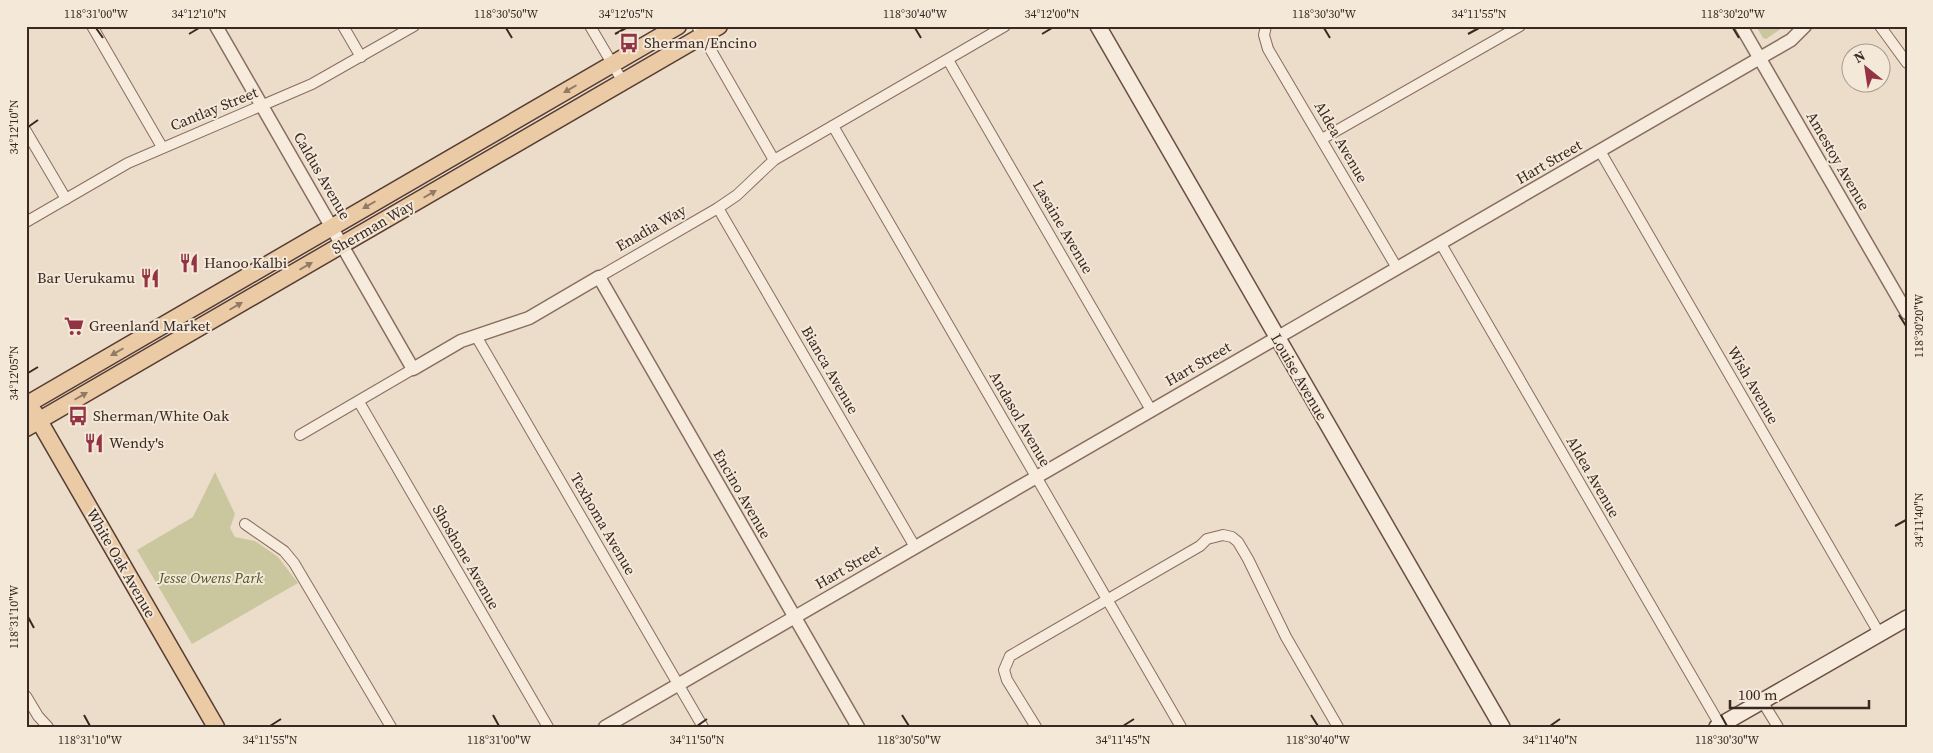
<svg xmlns="http://www.w3.org/2000/svg" width="1933" height="753" font-family="'Source Serif 4',serif">
  <style>
    .green { fill: #cac79e }
    .lines { fill: none; stroke-linecap: round; stroke-linejoin: round }
    .minor-casing { stroke: #886e5f; stroke-width: 12 }
    .tertiary-casing { stroke: #886e5f; stroke-width: 15 }
    .secondary-casing { stroke: #6a4f42; stroke-width: 18 }
    .primary-casing { stroke: #563d33; stroke-width: 19 }
    .minor { stroke: #f7ebdd; stroke-width: 10 }
    .tertiary { stroke: #f7ebdd; stroke-width: 12 }
    .secondary { stroke: #f7ebdd; stroke-width: 15 }
    .primary { stroke: #ebcaa6; stroke-width: 16 }
    .oneway { fill: #927a64 }
    .ticks { fill: none; stroke: #392922; stroke-width: 2 }
    .labels { text-anchor: middle; stroke-width: 4; stroke-linejoin: round; paint-order: stroke }
    .poi-label { font-size: 15px; fill: #392922; stroke: #f4e8d9; text-anchor: start }
    .street-label { font-size: 15px; fill: #392922; stroke: #f4e8d9 }
    .park-label { font-size: 15px; font-style: italic; fill: #51542a; stroke: #f4e8d9 }
    .neatline { fill: none; stroke: #392922; stroke-width: 2 }
    .ticks-label { font-size: 12px; text-anchor: middle; fill: #392922 }
  </style>
  <rect width="100%" height="100%" fill="#ecdcca"/>
  <g class="green">
    <path d="M1756,26h29l-19,13 -3,-1z"/>
    <path d="M215,472l20,42 -5,14 5,9 20,4 23,16 20,26 -106,61 -55,-94 56,-33z"/>
  </g>
  <g class="lines">
    <defs>
      <g id="minor">
        <path d="M92,26l70,121"/>
        <path d="M343,26l18,31"/>
        <path d="M590,26l33,56"/>
        <path d="M697,26l77,134"/>
        <path d="M1266,26l-2,9 4,14 129,219"/>
        <path d="M1880,26l27,37"/>
        <path d="M948,60l203,350"/>
        <path d="M833,126l348,601"/>
        <path d="M26,131l40,68"/>
        <path d="M1322,139l198,-113"/>
        <path d="M1600,151l279,482"/>
        <path d="M718,208l197,339"/>
        <path d="M26,222l102,-59 184,-79 102,-58"/>
        <path d="M1441,244l279,481"/>
        <path d="M599,277l119,-69 19,-13 37,-35 231,-134"/>
        <path d="M476,336l227,391"/>
        <path d="M359,402l189,325"/>
        <path d="M300,435l113,-66"/>
        <path d="M245,524l39,27 10,12 97,164"/>
        <path d="M26,696l12,20 10,11"/>
        <path d="M1762,701l16,26"/>
        <path d="M1036,727l-29,-47 -3,-10 6,-14 190,-110 7,-7 16,-4 9,2 6,5 10,17 38,78 52,90"/>
      </g>
      <g id="tertiary">
        <path d="M216,26l197,343 48,-28 68,-23 70,-41 259,450"/>
        <path d="M1741,26l166,287"/>
        <path d="M605,727l1186,-687 14,-14"/>
      </g>
      <g id="secondary">
        <path d="M1098,26l404,701"/>
        <path d="M1717,727l190,-109"/>
      </g>
      <g id="primary">
        <path d="M26,405l652,-379"/>
        <path d="M34,412l182,315"/>
        <path d="M26,428l693,-402"/>
      </g>
    </defs>
    <use href="#minor" class="minor-casing"/>
    <use href="#tertiary" class="tertiary-casing"/>
    <use href="#secondary" class="secondary-casing"/>
    <use href="#primary" class="primary-casing"/>
    <use href="#minor" class="minor"/>
    <use href="#tertiary" class="tertiary"/>
    <use href="#secondary" class="secondary"/>
    <use href="#primary" class="primary"/>
  </g>
  <defs><path id="oneway-solid" d="M-6-.8H1V-3.2L6.5 0L1 3.2V.8H-6Z" transform="scale(1.25)"/></defs>
  <g class="oneway">
    <use href="#oneway-solid" transform="translate(570 89) rotate(150)"/>
    <use href="#oneway-solid" transform="translate(430 194) rotate(-30)"/>
    <use href="#oneway-solid" transform="translate(369 205) rotate(150)"/>
    <use href="#oneway-solid" transform="translate(306 266) rotate(-30)"/>
    <use href="#oneway-solid" transform="translate(236 306) rotate(-30)"/>
    <use href="#oneway-solid" transform="translate(117 352) rotate(150)"/>
    <use href="#oneway-solid" transform="translate(81 396) rotate(-30)"/>
  </g>
  <path class="ticks" d="M96,28l7,10M506,28l6,10M915,28l6,10M1324,28l6,10M1733,28l6,10M189,34l10,-6M615,34l11,-6M1042,34l10,-6M1468,34l11,-6M28,127l10,-7M1899,315l7,11M28,373l10,-6M1895,526l11,-6M28,617l6,11M84,715l6,11M493,715l6,11M902,715l7,11M1311,715l7,11M1721,715l6,11M270,726l11,-7M697,726l10,-7M1123,726l11,-7M1550,726l10,-7"/>
  <defs>
    <symbol id="bus-bare" viewBox="-9 -9 18 18"><path d="M-5-6H5V4H4V6H2V4H-2V6H-4V4H-5ZM-3.5-4V0h7V-4ZM-3.5 1.2v1.5H-2V1.2ZM2 1.2v1.5H3.5V1.2Z" fill="#923444" stroke="#f4e8d9" stroke-width="2.5" paint-order="stroke"/></symbol>
    <symbol id="restaurant-bare" viewBox="-9 -9 18 18"><path d="M-5-6h1v4h1v-4h1v4h1v-4h1v5L-1.5 .5V6h-2V.5L-5-1ZM5-6V6H3V1.5H1.5Q1.5-4 5-6Z" fill="#923444" stroke="#f4e8d9" stroke-width="2.5" paint-order="stroke"/></symbol>
    <symbol id="supermarket-bare" viewBox="-9 -9 18 18"><path d="M-6-5.5h2.5l.6 2H6L4.5 2H-2.5L-4.4-4H-6ZM-1.5 3.2a1.3 1.3 0 1 0 .1 0ZM3 3.2a1.3 1.3 0 1 0 .1 0Z" fill="#923444" stroke="#f4e8d9" stroke-width="2.5" paint-order="stroke"/></symbol>
  </defs>
  <g fill-rule="evenodd">
    <use href="#bus-bare" x="615" y="29" width="28" height="28"/>
    <use href="#restaurant-bare" x="175" y="249" width="28" height="28"/>
    <use href="#restaurant-bare" x="136" y="264" width="28" height="28"/>
    <use href="#supermarket-bare" x="60" y="312" width="28" height="28"/>
    <use href="#bus-bare" x="64" y="402" width="28" height="28"/>
    <use href="#restaurant-bare" x="80" y="429" width="28" height="28"/>
  </g>
  <g class="labels">
    <g class="poi-label">
      <text x="644" y="48">Sherman/Encino</text>
      <text x="204" y="268">Hanoo Kalbi</text>
      <text x="135" y="283" text-anchor="end">Bar Uerukamu</text>
      <text x="89" y="331">Greenland Market</text>
      <text x="93" y="421">Sherman/White Oak</text>
      <text x="109" y="448">Wendy's</text>
    </g>
    <g class="street-label">
      <text transform="translate(214 109) rotate(-22)" y="5">Cantlay Street</text>
      <text transform="translate(1341 142) rotate(60)" y="5">Aldea Avenue</text>
      <text transform="translate(1838 161) rotate(60)" y="5">Amestoy Avenue</text>
      <text transform="translate(1549 162) rotate(-30)" y="5">Hart Street</text>
      <text transform="translate(322 176) rotate(60)" y="5">Caldus Avenue</text>
      <text transform="translate(373 227) rotate(-30)" y="5">Sherman Way</text>
      <text transform="translate(1063 227) rotate(60)" y="5">Lasaine Avenue</text>
      <text transform="translate(651 228) rotate(-30)" y="5">Enadia Way</text>
      <text transform="translate(1198 364) rotate(-30)" y="5">Hart Street</text>
      <text transform="translate(830 370) rotate(60)" y="5">Bianca Avenue</text>
      <text transform="translate(1299 377) rotate(60)" y="5">Louise Avenue</text>
      <text transform="translate(1753 385) rotate(60)" y="5">Wish Avenue</text>
      <text transform="translate(1020 419) rotate(60)" y="5">Andasol Avenue</text>
      <text transform="translate(1593 477) rotate(60)" y="5">Aldea Avenue</text>
      <text transform="translate(742 494) rotate(60)" y="5">Encino Avenue</text>
      <text transform="translate(603 524) rotate(60)" y="5">Texhoma Avenue</text>
      <text transform="translate(466 557) rotate(60)" y="5">Shoshone Avenue</text>
      <text transform="translate(121 563) rotate(60)" y="5">White Oak Avenue</text>
      <text transform="translate(848 567) rotate(-30)" y="5">Hart Street</text>
    </g>
    <g class="park-label">
      <text x="211" y="583">Jesse Owens Park</text>
    </g>
  </g>
  <rect width="1933" height="753" fill="none" stroke="#f4e8d9" stroke-width="55"/>
  <g transform="translate(1866 68) rotate(330)"><circle r="24" fill="#f4e8d9" stroke="#a99c90"/>
  <path d="M0-4L9 19L0 12L-9 19Z" fill="#923444"/>
  <text y="-8" font-size="14" font-weight="bold" text-anchor="middle" fill="#392922">N</text>
  </g>
  <path d="M1730 700v8h139v-8" fill="none" stroke="#392922" stroke-width="2.5"/>
  <text x="1738" y="700" font-size="15" fill="#392922" stroke="#f4e8d9" stroke-width="4" paint-order="stroke">100 m</text>
  <rect x="28" y="28" width="1878" height="698" class="neatline"/>
  <g class="ticks-label">
    <text x="96" y="18">118°31'00"W</text>
    <text x="199" y="18">34°12'10"N</text>
    <text x="506" y="18">118°30'50"W</text>
    <text x="626" y="18">34°12'05"N</text>
    <text x="915" y="18">118°30'40"W</text>
    <text x="1052" y="18">34°12'00"N</text>
    <text x="1324" y="18">118°30'30"W</text>
    <text x="1479" y="18">34°11'55"N</text>
    <text x="1733" y="18">118°30'20"W</text>
    <text transform="translate(14 127) rotate(-90)" y="4">34°12'10"N</text>
    <text transform="translate(1919 326) rotate(-90)" y="4">118°30'20"W</text>
    <text transform="translate(14 373) rotate(-90)" y="4">34°12'05"N</text>
    <text transform="translate(1919 520) rotate(-90)" y="4">34°11'40"N</text>
    <text transform="translate(14 617) rotate(-90)" y="4">118°31'10"W</text>
    <text x="90" y="744">118°31'10"W</text>
    <text x="270" y="744">34°11'55"N</text>
    <text x="499" y="744">118°31'00"W</text>
    <text x="697" y="744">34°11'50"N</text>
    <text x="909" y="744">118°30'50"W</text>
    <text x="1123" y="744">34°11'45"N</text>
    <text x="1318" y="744">118°30'40"W</text>
    <text x="1550" y="744">34°11'40"N</text>
    <text x="1727" y="744">118°30'30"W</text>
  </g>
</svg>
